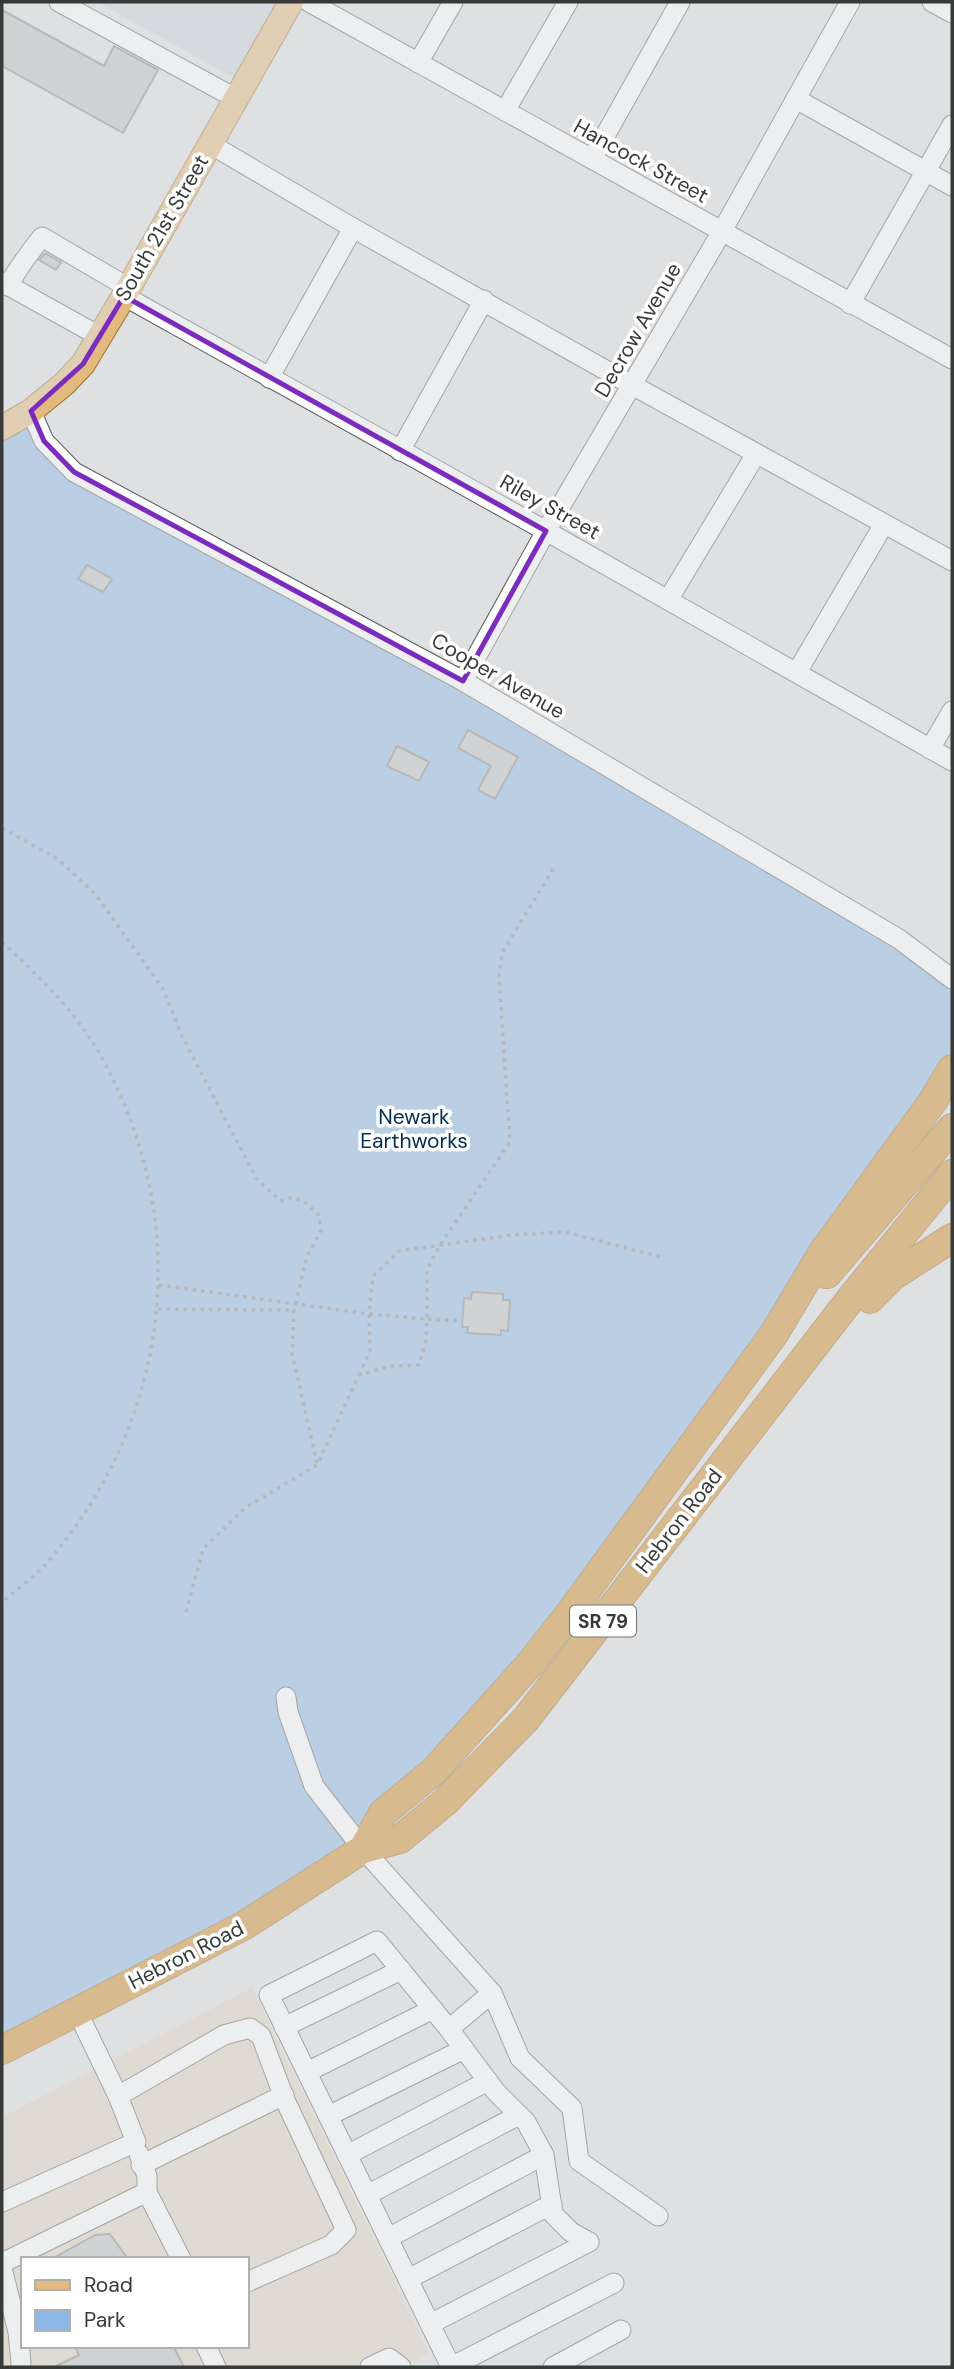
<svg xmlns="http://www.w3.org/2000/svg" width="954" height="2369" font-family="'DM Sans',sans-serif">
  <style>
    .commercial { fill: #e0d5c1; fill-rule: evenodd }
    .built { fill: #cdd3da }
    .green { fill: #8eb8e7 }
    .building { fill: #c1c2c3; stroke: #878889; stroke-width: 2 }
    .lines { fill: none; stroke-linecap: round; stroke-linejoin: round }
    .minor-casing { stroke: #5a5b5c; stroke-width: 21 }
    .major-casing { stroke: #9a6f2d; stroke-width: 26 }
    .highway-casing { stroke: #9a6f2d; stroke-width: 30 }
    .path { stroke: #878889; stroke-width: 3.5; stroke-dasharray: 3.5 5; stroke-linecap: butt }
    .minor { stroke: #fff; stroke-width: 19 }
    .major { stroke: #e2ba7d; stroke-width: 24 }
    .highway { stroke: #cf8c27; stroke-width: 28 }
    .marked { fill: none; stroke: #7b2cbf; stroke-width: 5; stroke-linejoin: round }
    .labels { text-anchor: middle; stroke-width: 7; stroke-linejoin: round; paint-order: stroke }
    .shield { fill: #fff; stroke: #747474; stroke-width: 2 }
    .shield-label { font-size: 19px; font-weight: bold; fill: #383939 }
    .street-label { font-size: 21px; fill: #383939; stroke: #fff }
    .park-label { font-size: 21px; fill: #002d55; stroke: #fff }
  </style>
  <rect width="100%" height="100%" fill="#dfe0e2"/>
  <path class="commercial" d="M252,1988l177,365 -25,14h-402v-250zM23,2259h224v87h-224z"/>
  <path class="built" d="M97,2h182l-43,77z"/>
  <path class="green" d="M31,411l43,61 389,209 489,298v90l-422,595 -167,185 -361,201v-1621z"/>
  <g class="building">
    <path d="M2,10l102,56 10,-20 44,24 -35,63 -121,-67z"/>
    <path d="M45,253l16,9 -5,8 -17,-10z"/>
    <path d="M87,565l25,14 -9,13 -25,-13z"/>
    <path d="M468,730l50,27 -23,42 -17,-9 13,-24 -33,-18z"/>
    <path d="M397,746l32,16 -10,19 -32,-15z"/>
    <path d="M472,1292l31,2v6h7l-2,31 -7,-1v5l-34,-2 1,-6h-6l2,-29 7,1z"/>
    <path d="M110,2234l18,25h-76l43,-24z"/>
    <path d="M75,2346h98l11,21h-130l25,-12z"/>
  </g>
  <g class="lines">
    <defs>
      <g id="minor">
        <path d="M59,2l176,96"/>
        <path d="M309,2l643,357"/>
        <path d="M932,2l20,11"/>
        <path d="M418,63l35,-61"/>
        <path d="M796,99l156,87"/>
        <path d="M505,111l63,-109"/>
        <path d="M210,144l143,84 279,157 320,176"/>
        <path d="M592,159l88,-157"/>
        <path d="M2,282l97,54"/>
        <path d="M8,286c10,-18 21,-33 34,-49l87,51"/>
        <path d="M124,296l422,235 406,230"/>
        <path d="M850,304l102,-179"/>
        <path d="M269,378l84,-150"/>
        <path d="M31,411l13,30 30,31 389,209 436,258 53,40"/>
        <path d="M400,451l84,-151"/>
        <path d="M668,600l88,-146"/>
        <path d="M797,672l87,-148"/>
        <path d="M463,681l83,-150 175,-298 129,-231"/>
        <path d="M930,749l22,-38"/>
        <path d="M286,1697l2,15 26,74 49,63 129,144 28,65 52,50 7,53 79,55"/>
        <path d="M77,2011l41,85 106,-61 26,-7 11,8 24,64 61,130 -15,15 -84,37"/>
        <path d="M284,2027l117,-57"/>
        <path d="M449,2029l47,63 30,30 18,33 9,59 18,18 18,10"/>
        <path d="M307,2072l126,-63"/>
        <path d="M328,2116l136,-67"/>
        <path d="M139,2154l8,22v16l34,67"/>
        <path d="M347,2155l141,-74"/>
        <path d="M141,2165l143,-70"/>
        <path d="M367,2195l152,-80"/>
        <path d="M2,2202l134,-60 -18,-46"/>
        <path d="M388,2238l156,-83"/>
        <path d="M2,2263l145,-71"/>
        <path d="M2,2268l16,64 3,31"/>
        <path d="M408,2279l144,-75"/>
        <path d="M430,2324l159,-82"/>
        <path d="M206,2346l10,21"/>
        <path d="M370,2367l19,-9 12,9"/>
        <path d="M451,2367l-182,-372 108,-54 72,88 43,-36"/>
        <path d="M451,2367l163,-84"/>
        <path d="M553,2367l68,-37"/>
      </g>
      <path id="major" d="M2,428l29,-17 33,-27 19,-20 41,-68 167,-294"/>
      <g id="highway">
        <path d="M827,1274l125,-146"/>
        <path d="M870,1299l24,-24 58,-37"/>
        <path d="M363,1849l20,-36 51,-42 96,-107 40,-51 204,-279 49,-82 110,-151 19,-32"/>
        <path d="M2,2050l243,-125 118,-76 37,-10 45,-37 81,-83 326,-422 100,-123"/>
      </g>
    </defs>
    <use href="#minor" class="minor-casing"/>
    <use href="#major" class="major-casing"/>
    <use href="#highway" class="highway-casing"/>
    <g class="path">
      <path d="M2,828l56,31 38,36 67,94 19,47 74,142 25,23 12,-4 14,7 12,11 2,16 -14,25 -13,54"/>
      <path d="M2,942c36,33 72,68 97,111 96,168 73,366 -53,511 -13,14 -30,26 -44,38"/>
      <path d="M159,1285l210,29 58,5v-49l13,-25 70,-103 -11,-165 3,-24 53,-87"/>
      <path d="M158,1309l136,1 -2,43 25,110"/>
      <path d="M359,1375l11,-24 -1,-37 4,-38 26,-25 112,-16 55,-3 99,26"/>
      <path d="M186,1612l17,-63 42,-41 72,-43 42,-90 31,-9 29,-1 7,-25 1,-21 36,2"/>
    </g>
    <use href="#minor" class="minor"/>
    <use href="#major" class="major"/>
    <use href="#highway" class="highway"/>
  </g>
  <path d="M0 0H954V2369H0ZM124,296l422,235 -83,150 -389,-209 -30,-31 -13,-30 52,-47z" fill="#dfe0e2" fill-opacity=".55" fill-rule="evenodd"/>
  <path class="marked" d="M124,296l422,235 -83,150 -389,-209 -30,-31 -13,-30 52,-47z"/>
  <g class="labels">
    <rect class="shield" x="570" y="1605.5" width="66" height="31" rx="5"/>
    <g class="shield-label">
      <text x="603" y="1628">SR 79</text>
    </g>
    <g class="street-label">
      <text transform="translate(641 161) rotate(29)" y="7">Hancock Street</text>
      <text transform="translate(162 228) rotate(-60)" y="7">South 21st Street</text>
      <text transform="translate(638 330) rotate(-60)" y="7">Decrow Avenue</text>
      <text transform="translate(550 507) rotate(29)" y="7">Riley Street</text>
      <text transform="translate(498 676) rotate(30)" y="7">Cooper Avenue</text>
      <text transform="translate(679 1521) rotate(-52)" y="7">Hebron Road</text>
      <text transform="translate(186 1955) rotate(-27)" y="7">Hebron Road</text>
    </g>
    <g class="park-label">
      <text x="414" y="1124">Newark<tspan x="414" dy="24">Earthworks</tspan></text>
    </g>
  </g>
  <rect width="954" height="2369" fill="none" stroke="#383939" stroke-width="7"/>
  <rect x="21" y="2257" width="228" height="91" fill="#ffffff" stroke="#afb0b0" stroke-width="2"/>
  <rect x="35" y="2280" width="35" height="10" fill="#e2ba7d" stroke="#afb0b0" stroke-width="2"/>
  <text x="84" y="2292" font-size="21" fill="#383939">Road</text>
  <rect x="35" y="2310" width="35" height="21" fill="#8eb8e7" stroke="#afb0b0" stroke-width="2"/>
  <text x="84" y="2327" font-size="21" fill="#383939">Park</text>
</svg>
